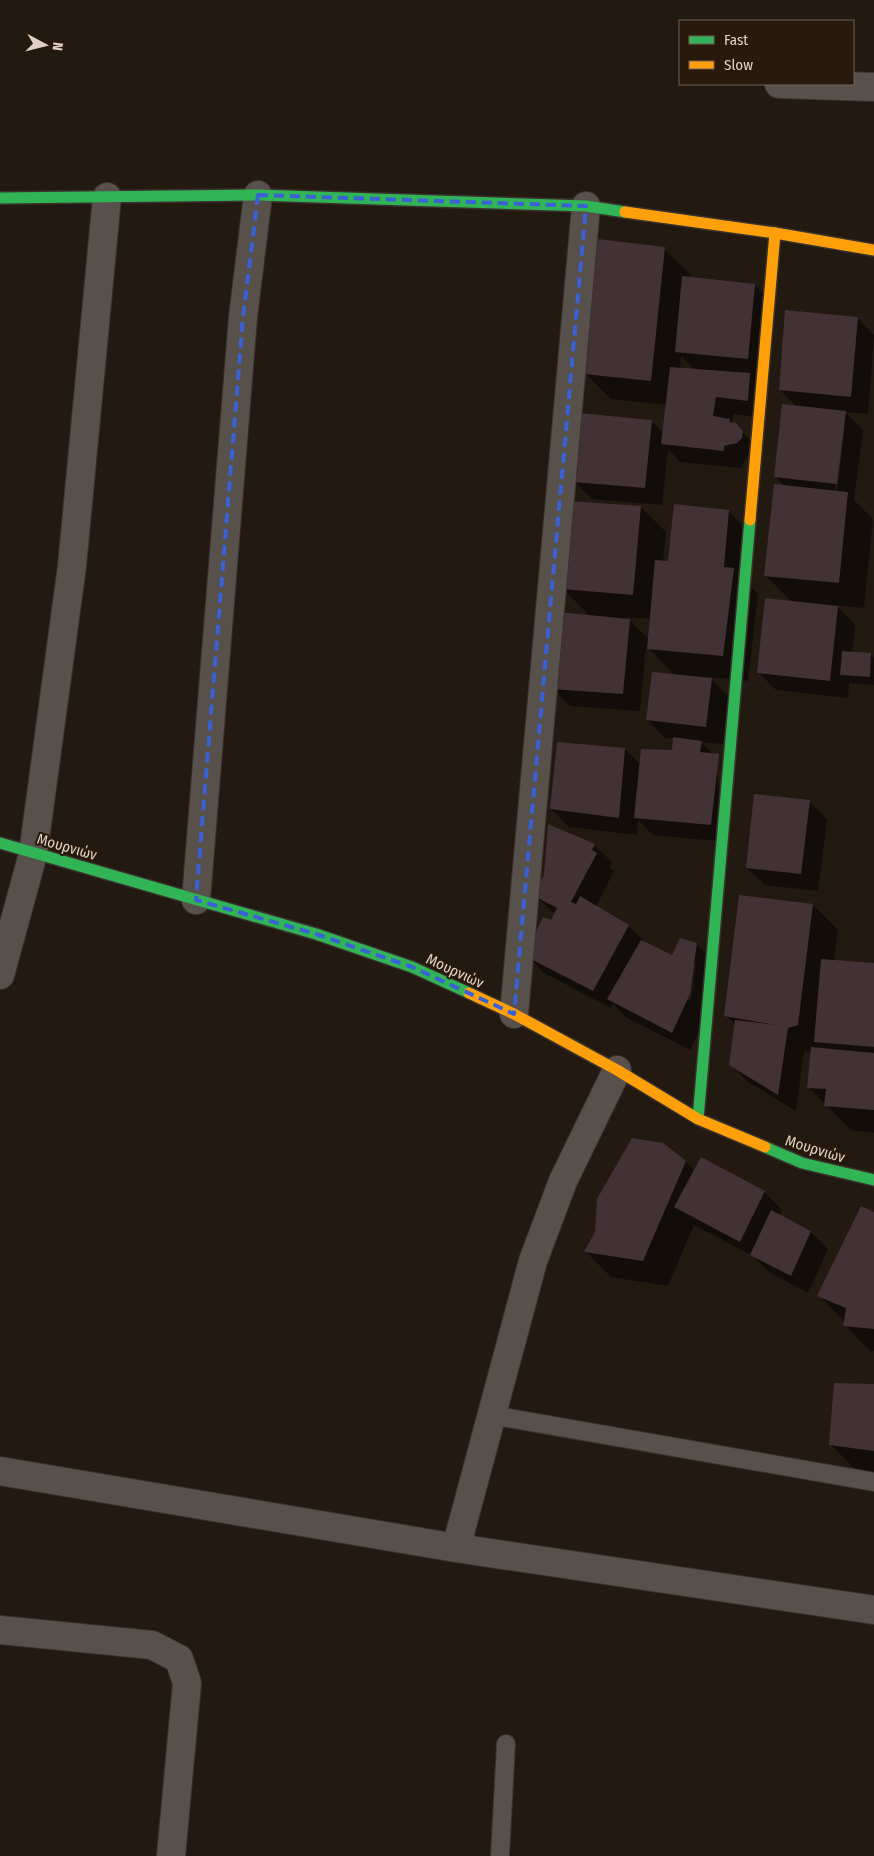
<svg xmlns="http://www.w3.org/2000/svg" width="874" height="1856" font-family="'Fira Sans Condensed',sans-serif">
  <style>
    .shadow { fill: #0007; fill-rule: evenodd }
    .building { fill: #423236 }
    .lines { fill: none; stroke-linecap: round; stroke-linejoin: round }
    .lane-casing { stroke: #39322d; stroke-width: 20 }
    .street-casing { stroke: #39322d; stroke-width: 30 }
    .fast-casing { stroke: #39322d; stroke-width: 14 }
    .slow-casing { stroke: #39322d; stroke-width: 14 }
    .lane { stroke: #58514b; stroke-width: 18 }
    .street { stroke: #58514b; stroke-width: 28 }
    .fast { stroke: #30b455; stroke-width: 11 }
    .slow { stroke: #ff9f0a; stroke-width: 11 }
    .marked { fill: none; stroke: #3a62d6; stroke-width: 4; stroke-dasharray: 10 6; stroke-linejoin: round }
    .labels { text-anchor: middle; stroke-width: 4; stroke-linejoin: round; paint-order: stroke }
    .street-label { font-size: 15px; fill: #ddd2c8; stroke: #29190a }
  </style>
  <rect width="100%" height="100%" fill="#221911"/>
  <g class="shadow">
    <path d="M664,249l26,25 -1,4 66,7 17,18 -7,115 -31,-4 -2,9 22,20 -13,25 -61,-6 -12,-13 -6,56 -70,-6 -18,-17 77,-61 13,12 3,-28 -56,-6 -26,-26zM681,356l14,14 -15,-1z"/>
    <path d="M857,318l17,17 -6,79 -23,-2 18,18 -9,70 19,19 -9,89 -28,-3 19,20 -3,28 19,1 3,4v27l-25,-2 -1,15 -72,-8 -18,-18 35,-69 -27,-27 20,-89 -11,-11 22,-69 -17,-17zM843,426h2l-8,64h-2z"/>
    <path d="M641,507l25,25 -3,30 9,1 56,-52 18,18 -4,49 16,16 -10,87 -39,-4 20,20 -6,47 -22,-2 13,13 14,87 -75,-7 -15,-15 -1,15 -68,-8 -18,-18 74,-60 16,16 32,-13 2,-13 -10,-1 -17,-18 28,-44 -30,-30 -6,65 -70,-5 -18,-18 38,-72 -28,-28zM626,617l25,2 -2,20z"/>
    <path d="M809,801l18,18 -9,72 -53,-6 -18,-17z"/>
    <path d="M594,845l18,17 -3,5 5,4 -18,36 32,19 18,17 26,14 24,-13 18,17 -6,51 -18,38 -64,-33 -13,-13 -2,4 -67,-35 -18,-18 29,-41 -21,-19zM696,962l-5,39 -3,-1 5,-35z"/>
    <path d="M813,905l25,25 -4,31 40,4v168l-23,-3 -43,-43 4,-35 -8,-1 -8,60 -48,-29 -18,-18 6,-38 -10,-11z"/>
    <path d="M702,1159l62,33 18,18 -3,5 32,17 17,17 -20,44 -39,-21 -16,-16 -59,-31 -26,61 -57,-9 -25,-25 100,-90 9,9z"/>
    <path d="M874,1213v138h-4l-25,-26 -1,-4 -25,-26z"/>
    <path d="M874,1385v87l-19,-3 -25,-25z"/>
  </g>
  <g class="building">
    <path d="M597,239l68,8 -14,134 -67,-7z"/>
    <path d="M682,276l73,8 -7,75 -73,-7z"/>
    <path d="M785,310l73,7 -7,80 -72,-7z"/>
    <path d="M670,367l80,6 -2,28 -32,-4 -3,19 17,3 -1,3 7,1 7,8 -1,7 -5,5 -13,3v5l-63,-7z"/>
    <path d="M782,404l64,7 -9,73 -63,-7z"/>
    <path d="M579,413l73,7 -7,68 -72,-6z"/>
    <path d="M774,484l74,8 -9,91 -75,-7z"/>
    <path d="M568,501l73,5 -8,89 -72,-6z"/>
    <path d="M674,504l55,6 -5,57 10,1 -11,88 -76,-7 8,-89 13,1z"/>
    <path d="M765,598l73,8 -8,75 -73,-8z"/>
    <path d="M557,612l73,7 -7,75 -72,-5z"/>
    <path d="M842,651l29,2 -1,24 -30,-2z"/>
    <path d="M652,672l60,6 -6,49 -60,-7z"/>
    <path d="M673,737l29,4 -2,11 19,2 -8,71 -77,-7 7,-69 31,1z"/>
    <path d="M557,742l68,6 -6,70 -69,-9z"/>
    <path d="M754,794l56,6 -9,74 -55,-6z"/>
    <path d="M548,824l47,20 -3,6 5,3 -26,49 5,2 4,-8 49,29 -36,66 -68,-35 18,-39 8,3 6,-12 -25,-13 12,-20z"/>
    <path d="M739,895l74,9 -15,121 -10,3 -10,67 -49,-30 6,-45 41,5 -52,-9z"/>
    <path d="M680,938l17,5 -7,51 -18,39 -65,-34 34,-59 31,15z"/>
    <path d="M821,959l53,4v84l-60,-5z"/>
    <path d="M811,1047l63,6v57l-50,-4 2,-17 -19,-1z"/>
    <path d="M632,1138l31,5 23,18 -43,100 -59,-9 11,-20 2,-33z"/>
    <path d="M701,1157l64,34 -25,51 -66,-35z"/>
    <path d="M861,1206l13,6v117l-31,-3 3,-18 -29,-12z"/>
    <path d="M771,1210l40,21 -20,45 -41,-21z"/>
    <path d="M834,1383l40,1v67l-45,-6z"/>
  </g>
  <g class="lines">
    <defs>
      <g id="lane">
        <path d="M491,1415l383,67"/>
        <path d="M500,1856l6,-112"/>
      </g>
      <g id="street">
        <path d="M779,84l95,3"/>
        <path d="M196,900l47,-583 15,-122"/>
        <path d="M0,975l33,-121 39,-288 35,-369"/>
        <path d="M514,1014l72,-808"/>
        <path d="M0,1471l456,77 418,62"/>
        <path d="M456,1548l77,-287 30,-80 54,-111"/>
        <path d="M0,1630l152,15 27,14 8,24 -16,173"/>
      </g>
      <g id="fast">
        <path d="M0,198l258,-3 328,11 39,6"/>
        <path d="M0,843l316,91 96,33 57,26"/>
        <path d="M698,1119l52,-599"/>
        <path d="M765,1147l37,16 72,17"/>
      </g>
      <g id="slow">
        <path d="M625,212l150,21 99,17"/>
        <path d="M750,520l25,-287"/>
        <path d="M469,993l45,21 103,56 81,49 67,28"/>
      </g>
    </defs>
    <use href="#lane" class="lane-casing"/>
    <use href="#street" class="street-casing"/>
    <use href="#fast" class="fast-casing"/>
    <use href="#slow" class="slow-casing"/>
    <use href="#lane" class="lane"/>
    <use href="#street" class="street"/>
    <use href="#fast" class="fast"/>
    <use href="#slow" class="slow"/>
  </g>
  <path class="marked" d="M258,195l328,11 -72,808 -102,-47 -96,-33 -120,-34 47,-583z"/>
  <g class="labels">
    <g class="street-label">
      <text transform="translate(67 847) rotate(16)" y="5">Μουρνιών</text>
      <text transform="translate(455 971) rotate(25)" y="5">Μουρνιών</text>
      <text transform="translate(815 1149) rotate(17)" y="5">Μουρνιών</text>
    </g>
  </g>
  <rect x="679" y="20" width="175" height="65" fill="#29190a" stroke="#716356"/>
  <rect x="689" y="36" width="25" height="8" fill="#30b455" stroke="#716356"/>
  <text x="724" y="45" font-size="15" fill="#ddd2c8">Fast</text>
  <rect x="689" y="61" width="25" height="8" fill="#ff9f0a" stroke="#716356"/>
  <text x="724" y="70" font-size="15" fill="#ddd2c8">Slow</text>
  <g transform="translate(45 45) rotate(97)" stroke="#29190a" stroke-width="4" paint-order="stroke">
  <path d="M0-4L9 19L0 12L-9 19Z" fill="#ddd2c8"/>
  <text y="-8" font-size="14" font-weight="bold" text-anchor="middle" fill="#ddd2c8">N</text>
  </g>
</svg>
